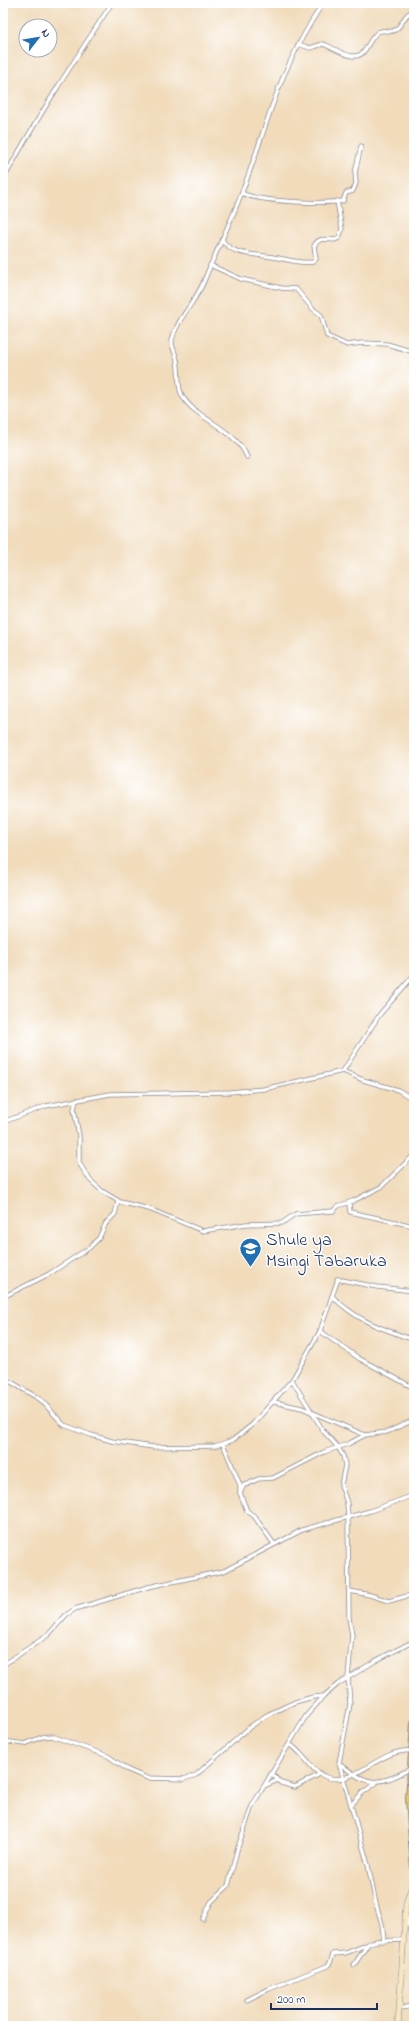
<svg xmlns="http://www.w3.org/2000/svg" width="417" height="2029" font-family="'Indie Flower',sans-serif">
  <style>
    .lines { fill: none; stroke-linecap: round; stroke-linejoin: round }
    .street-casing { stroke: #86858c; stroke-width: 5 }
    .secondary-casing { stroke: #86858c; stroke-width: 6 }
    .highway-casing { stroke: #86858c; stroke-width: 8 }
    .street { stroke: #fff; stroke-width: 3.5 }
    .secondary { stroke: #f7e8c3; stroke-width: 5 }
    .highway { stroke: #ebc669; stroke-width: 6 }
    .labels { text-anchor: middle; stroke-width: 3; stroke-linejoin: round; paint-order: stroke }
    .poi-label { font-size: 18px; fill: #1b2f5e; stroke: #fff; text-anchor: start }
  </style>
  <rect width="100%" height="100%" fill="#fff"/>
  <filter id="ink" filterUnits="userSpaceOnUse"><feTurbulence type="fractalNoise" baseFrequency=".025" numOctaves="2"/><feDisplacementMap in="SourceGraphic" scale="8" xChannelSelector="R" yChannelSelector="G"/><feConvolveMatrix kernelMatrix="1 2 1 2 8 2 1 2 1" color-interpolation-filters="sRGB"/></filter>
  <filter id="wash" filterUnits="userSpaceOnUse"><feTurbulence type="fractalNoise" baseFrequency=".012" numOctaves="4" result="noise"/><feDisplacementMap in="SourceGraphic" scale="16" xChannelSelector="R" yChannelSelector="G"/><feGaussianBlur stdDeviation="0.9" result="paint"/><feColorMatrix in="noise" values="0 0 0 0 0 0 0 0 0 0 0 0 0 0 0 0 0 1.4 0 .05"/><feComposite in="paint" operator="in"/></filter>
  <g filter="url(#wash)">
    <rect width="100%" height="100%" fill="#f1dbbb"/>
  </g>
  <g filter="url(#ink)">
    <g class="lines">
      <defs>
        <g id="street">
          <path d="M298,44l12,4 13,-4c13,4 32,21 42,6 4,-6 7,-14 13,-18 6,-4 12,2 17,-2 8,-5 9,-17 19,-19"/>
          <path d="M3,180c33,-61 71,-119 109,-177"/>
          <path d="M242,193c16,9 82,11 101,8l3,-8 7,-2 3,-8 -1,-10 6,-27"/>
          <path d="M222,239c8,17 35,15 51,18 14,2 25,7 40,5l3,-3 -2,-13c6,-10 11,-6 21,-6l4,-2 3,-9 -5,-28"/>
          <path d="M210,265l31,14 40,9 15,1 17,20 8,6 6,21 20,9 15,-2 25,1 27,8"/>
          <path d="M247,457c-12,-31 -60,-40 -67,-67 -2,-10 -1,-20 -3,-30 -1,-7 -6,-13 -5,-20 5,-22 24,-38 32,-59 12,-30 27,-59 38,-89 15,-38 26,-79 42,-117 11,-25 24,-49 39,-72"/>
          <path d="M343,1071l37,-57 34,-39"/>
          <path d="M76,1100l-2,9 5,27v27l11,17 12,11 18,11 29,7 54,22 43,-7 36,-1 13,-9 38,-3 5,-5 15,-5 28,-14 33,-32"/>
          <path d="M3,1122l43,-16 64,-12 120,-2 34,-3 79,-18 20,9 35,10 16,10"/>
          <path d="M349,1203l1,9 64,14"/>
          <path d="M337,1279l40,8 37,4"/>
          <path d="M332,1296c26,26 49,32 82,44"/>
          <path d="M3,1297l46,-23 40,-26 10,-10 7,-15 9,-9 3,-13"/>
          <path d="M320,1331l40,28 54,29"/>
          <path d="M3,1377l38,23 23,25 27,10 21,6 41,6 62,-1 18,-6 20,-16 39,-44 28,-49 18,-52"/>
          <path d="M292,1380l32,52 14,15 5,9 2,9 -4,20 6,18 1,14 1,101 3,17 -4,42 2,27 -11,59 29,102 8,39 6,20 2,17"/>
          <path d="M274,1402l28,6 63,27"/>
          <path d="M223,1444l17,41v8l7,18 7,5 20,28"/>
          <path d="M240,1493l4,-8 4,-1 10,-5 15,-1 51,-26 24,-8 17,-9 22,-3 27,-12"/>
          <path d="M350,1591l20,4 19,6 25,-7"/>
          <path d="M3,1665l45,-30 18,-20 9,-6 73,-22 76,-16 78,-41 68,-19 44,-16"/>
          <path d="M3,1741l22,3 17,-7 10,-1 56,20 20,14 19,8 37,1 12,-4 54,-48 17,-12 28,-13 18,-5 11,-1"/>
          <path d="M289,1744c14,7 21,27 37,33 28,11 55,-30 86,-26"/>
          <path d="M339,1763c29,24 39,23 71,6"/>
          <path d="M271,1773l10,10 14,4 25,-13"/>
          <path d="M264,1786l14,-6"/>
          <path d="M352,1804l10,-11 14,-10"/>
          <path d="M406,1916l8,27"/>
          <path d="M203,1919l8,-17 17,-16 9,-36 15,-44 54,-90 18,-20 14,-12 37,-23 39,-20"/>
          <path d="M354,1965l14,-21 8,-3 27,-1"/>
          <path d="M247,2000l22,-11 58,-23 3,-3 3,-9 13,-1 20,-8"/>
          <path d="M400,2009l14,-4"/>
        </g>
        <path id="secondary" d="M398,2026l8,-123 8,-24"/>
        <path id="highway" d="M414,1723l-5,76 5,70"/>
      </defs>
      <use href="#street" class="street-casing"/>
      <use href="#secondary" class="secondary-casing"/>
      <use href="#highway" class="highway-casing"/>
      <use href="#street" class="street"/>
      <use href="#secondary" class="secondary"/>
      <use href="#highway" class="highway"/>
    </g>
  </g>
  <defs>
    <symbol id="school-pin" viewBox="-11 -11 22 30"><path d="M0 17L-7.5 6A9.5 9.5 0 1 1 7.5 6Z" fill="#1f6fb2" stroke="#fff"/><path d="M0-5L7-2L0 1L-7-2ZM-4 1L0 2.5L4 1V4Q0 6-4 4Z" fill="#fff"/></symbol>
  </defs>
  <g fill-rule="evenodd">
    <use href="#school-pin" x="238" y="1236" width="25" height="34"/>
  </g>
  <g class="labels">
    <g class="poi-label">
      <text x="266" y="1245">Shule ya<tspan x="266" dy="21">Msingi Tabaruka</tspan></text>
    </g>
  </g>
  <rect width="417" height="2029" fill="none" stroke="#fff" stroke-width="16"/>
  <g transform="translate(38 38) rotate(59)"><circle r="19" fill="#ffffff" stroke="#a4acbf"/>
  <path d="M0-3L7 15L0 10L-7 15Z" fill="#1f6fb2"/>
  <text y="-6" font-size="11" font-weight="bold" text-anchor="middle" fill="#1b2f5e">N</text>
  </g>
  <path d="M271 2003v6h106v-6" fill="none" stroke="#1b2f5e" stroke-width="2"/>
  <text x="277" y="2003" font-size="12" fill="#1b2f5e" stroke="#ffffff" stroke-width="3" paint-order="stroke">200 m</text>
</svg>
